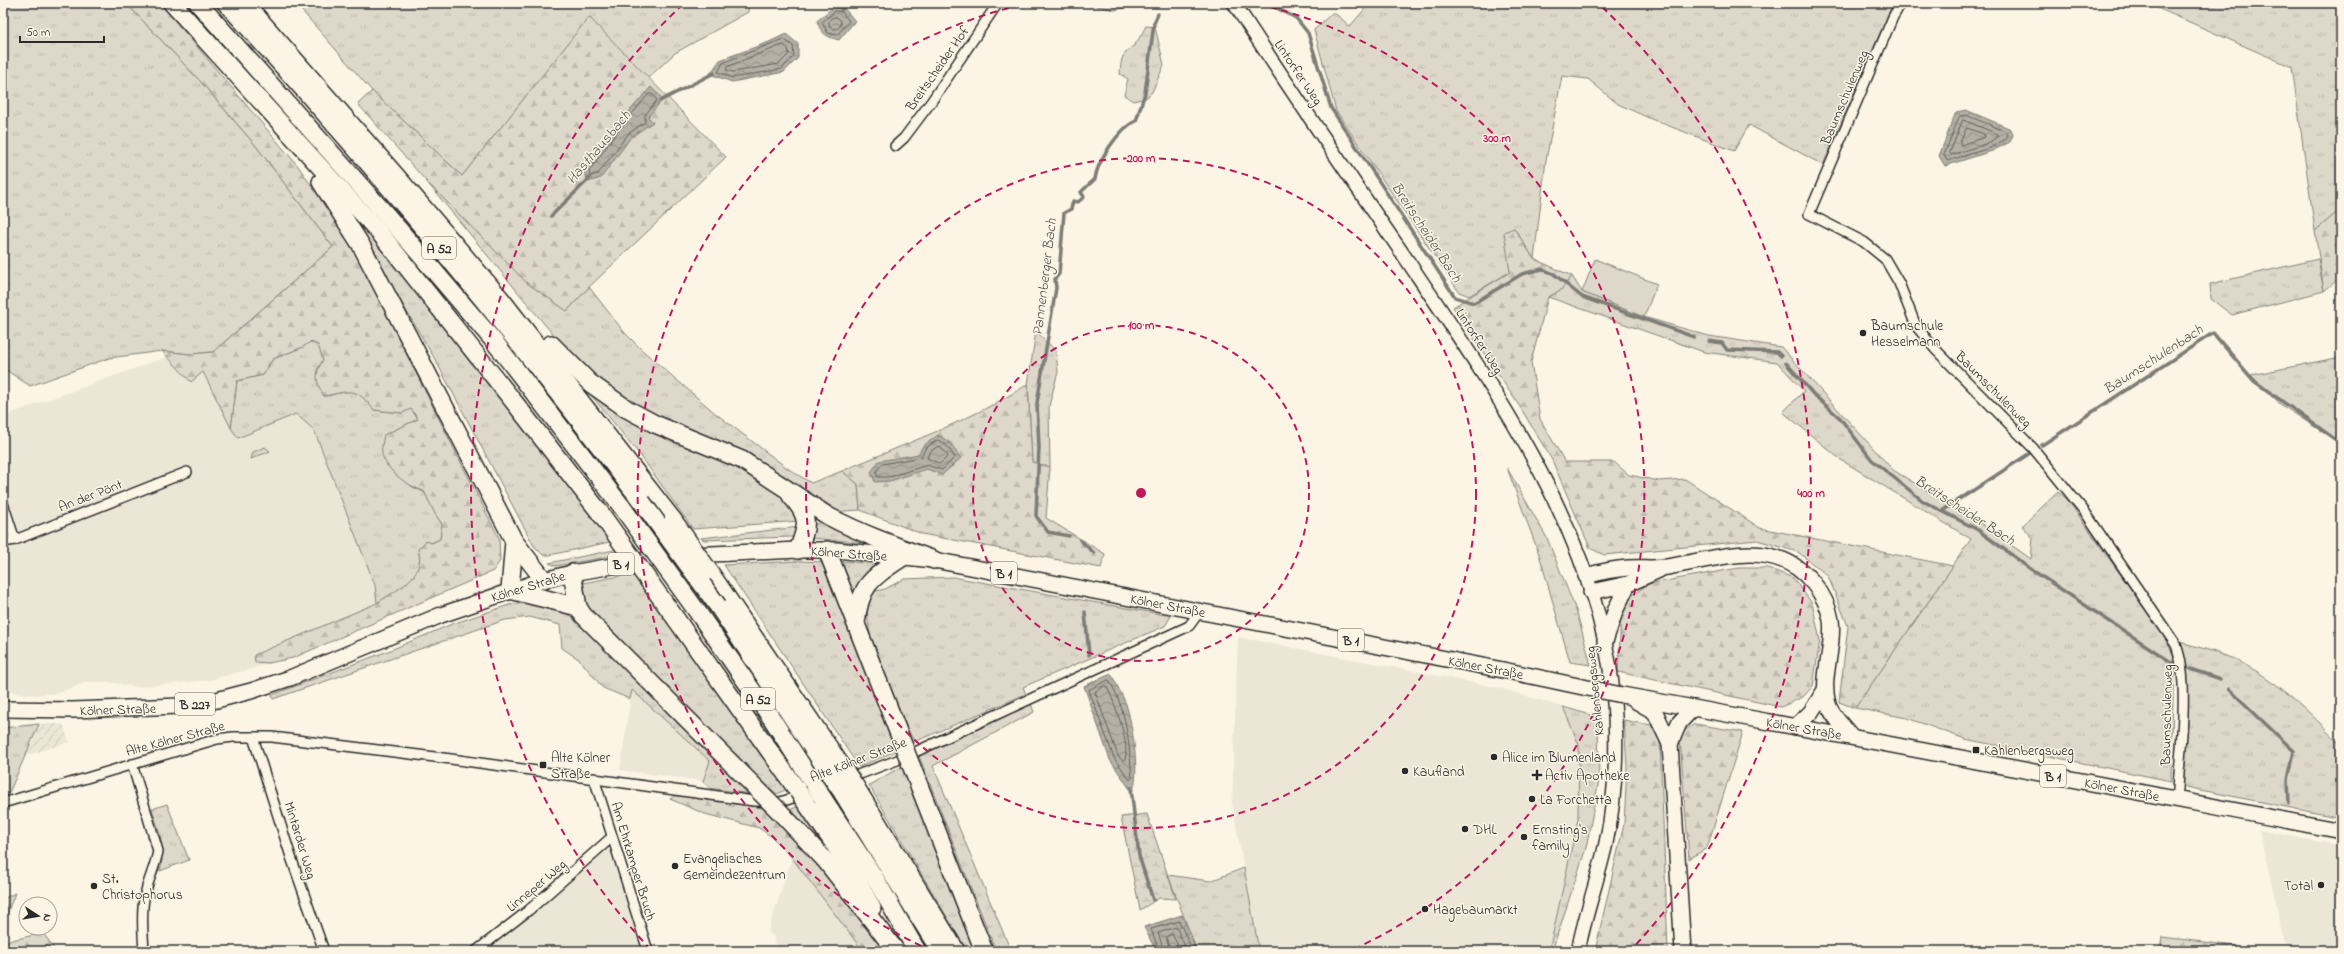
<svg xmlns="http://www.w3.org/2000/svg" width="2344" height="954" font-family="'Indie Flower',sans-serif">
  <style>
    .built { fill: #ece6d7 }
    .industrial { fill: url(#industrial-furrows) }
    .grass { fill: url(#grass-tufts); stroke: #84827a }
    .forest { fill: url(#forest-firs); stroke: #84827a }
    .wetland { fill: url(#wetland-marsh); stroke: #84827a }
    .pitch { fill: #ded8ca; stroke: #84827a }
    .water { fill: url(#water-waves); stroke: #7d7b74 }
    .lines { fill: none; stroke-linecap: round; stroke-linejoin: round }
    .shore { stroke: #62605c; stroke-width: 1 }
    .stream { stroke: #7d7b74; stroke-width: 3.5 }
    .street-casing { stroke: #2b2b2b; stroke-width: 12 }
    .secondary-casing { stroke: #2b2b2b; stroke-width: 16 }
    .primary-casing { stroke: #2b2b2b; stroke-width: 18 }
    .highway-casing { stroke: #2b2b2b; stroke-width: 20 }
    .street { stroke: #fcf5e5; stroke-width: 9 }
    .secondary { stroke: #fcf5e5; stroke-width: 13 }
    .primary { stroke: #fcf5e5; stroke-width: 15 }
    .highway { stroke: #fcf5e5; stroke-width: 17 }
    .primary-bridge-casing { stroke: #2b2b2b; stroke-width: 18; stroke-linecap: butt }
    .highway-bridge-casing { stroke: #2b2b2b; stroke-width: 20; stroke-linecap: butt }
    .primary-bridge { stroke: #fcf5e5; stroke-width: 15 }
    .highway-bridge { stroke: #fcf5e5; stroke-width: 17 }
    .ring { fill: none; stroke: #c2185b; stroke-width: 2; stroke-dasharray: 7 5 }
    .poi-dot { fill: #2b2b2b; stroke: #fcf5e5; stroke-width: 1.5 }
    .labels { text-anchor: middle; stroke-width: 3; stroke-linejoin: round; paint-order: stroke }
    .shield { fill: #fcf5e5; stroke: #6a6863; stroke-width: 1 }
    .shield-label { font-size: 13px; font-weight: bold; fill: #2b2b2b }
    .street-label { font-size: 14px; fill: #2b2b2b; stroke: #fcf5e5 }
    .poi-label { font-size: 14px; fill: #2b2b2b; stroke: #fcf5e5; text-anchor: start }
    .water-label { font-size: 15px; font-style: italic; fill: #545350; stroke: #fcf5e5 }
    .centre { fill: #c2185b; stroke: #fcf5e5; stroke-width: 2 }
    .ring-label { font-size: 12px; text-anchor: middle; font-weight: bold; fill: #c2185b; stroke: #fcf5e5; stroke-width: 3; stroke-linejoin: round; paint-order: stroke }
  </style>
  <defs>
    <pattern id="industrial-furrows" width="10" height="10" patternUnits="userSpaceOnUse"><rect width="10" height="10" fill="#ece6d7"/><path d="M-1 1l2-2M0 10L10 0M9 11l2-2" fill="none" stroke="#cbc5b9"/></pattern>
    <pattern id="grass-tufts" width="24" height="20" patternUnits="userSpaceOnUse"><rect width="24" height="20" fill="#ded8ca"/><path d="M3 7l-1-3M5 7V3M7 7l1-3M15 17l-1-3M17 17v-4M19 17l1-3" fill="none" stroke="#bfbaae"/></pattern>
    <pattern id="forest-firs" width="22" height="20" patternUnits="userSpaceOnUse"><rect width="22" height="20" fill="#ded8ca"/><path d="M5 1l3.5 6h-7zM16 11l3.5 6h-7z" fill="#bfbaae"/></pattern>
    <pattern id="wetland-marsh" width="20" height="14" patternUnits="userSpaceOnUse"><rect width="20" height="14" fill="#ded8ca"/><path d="M1 5h8M5 5V1M11 12h8M15 12V8" fill="none" stroke="#bfbaae"/></pattern>
    <pattern id="water-waves" width="16" height="10" patternUnits="userSpaceOnUse"><rect width="16" height="10" fill="#b4b0a5"/><path d="M0 5q4-4 8 0t8 0" fill="none" stroke="#938f87"/></pattern>
  </defs>
  <rect width="100%" height="100%" fill="#fcf5e5"/>
  <filter id="ink" filterUnits="userSpaceOnUse"><feTurbulence type="fractalNoise" baseFrequency=".025" numOctaves="2"/><feDisplacementMap in="SourceGraphic" scale="8" xChannelSelector="R" yChannelSelector="G"/><feConvolveMatrix kernelMatrix="1 2 1 2 8 2 1 2 1" color-interpolation-filters="sRGB"/></filter>
  <g filter="url(#ink)">
    <g class="built">
      <path d="M167,357l24,25 11,-11 36,67 58,-24 18,16 61,155 5,28 -94,46 -75,21 -76,7 -26,-5h-23l-27,11 -24,2 -32,-4v-275z"/>
      <path d="M1238,637l258,50 67,20 16,38 -1,74 -29,132h-290l-27,-148z"/>
      <path d="M632,689l78,72 23,19 -30,1 -83,-11z"/>
      <path d="M2259,830l82,16v105h-54z"/>
      <path d="M609,848l33,103h-157z"/>
      <path d="M792,858l71,93h-85l-5,-15 -5,-5z"/>
    </g>
    <path class="industrial" d="M39,724h24l6,18 -44,14z"/>
    <g class="grass">
      <path d="M3,3h123l75,79 55,64 77,101 -120,105 -23,2 -28,-3 -53,7 -79,28 -27,-18z"/>
      <path d="M295,3h454l-1,9 -73,41 -27,25 -59,-60 -127,158 -90,-85z"/>
      <path d="M1084,3h64l-33,7z"/>
      <path d="M1366,3h65l5,4 4,-4h453l-70,162 -74,-40 -15,26 -83,-32 -33,-15 -30,-25 -26,-3 -16,84 -12,99 -20,-31 -4,44 -41,24 -10,-4 -123,-181 -22,-81 19,-18 17,14 14,-16z"/>
      <path d="M2146,3h195v206l-26,22 -23,-164z"/>
      <path d="M1146,26l9,1 9,38 -12,27 -6,6 -13,3 -9,-6 4,-16 -8,-5c2,-22 2,-17 16,-31 4,-5 7,-12 10,-17z"/>
      <path d="M426,181l40,40 101,90 22,-24 35,45 18,18 73,63 72,55 24,15 31,-12 16,13 2,26 -28,2 -194,-104 -50,-36 -42,-46z"/>
      <path d="M347,210l38,41 229,290 -64,14h-7l-9,-9 -98,-185z"/>
      <path d="M2318,259l6,32 -92,24 -21,-16 -1,-15z"/>
      <path d="M1572,276l10,16 62,25 65,19 72,11 112,123 90,55 48,34 2,-21 -11,-12 36,-34 9,7 99,140 8,18 -3,124 -206,-42 -58,-21 -52,-10 116,-169 -130,-79 -58,-48 21,-21 -27,-29 -73,-10 -156,-55 12,-6z"/>
      <path d="M1036,331l20,20 2,21 -9,34 1,61 -18,-5 -4,-78z"/>
      <path d="M310,342l9,3 4,15 -6,10 7,26c29,-5 31,-11 50,14l28,3 9,-5 7,11 -34,16 28,52c23,7 17,20 30,37l-2,15 -22,10c9,29 -22,41 -41,54l-2,-18 -61,-155 -18,-16 -58,24 -7,-10 6,-47 26,-6 10,-16 30,-12z"/>
      <path d="M2341,357v92l-5,-8 -56,-37 -29,-29z"/>
      <path d="M593,394l162,80 33,27 12,20 -107,8 -53,-74 -49,-60z"/>
      <path d="M265,447l5,4 -19,8 2,-7z"/>
      <path d="M1507,468l40,70 30,75 14,52 -21,-3 -31,-108z"/>
      <path d="M826,520l51,24 -67,-6 4,-13z"/>
      <path d="M800,527l-2,6 -6,4 -88,3 -3,-2z"/>
      <path d="M619,549l4,5 -67,12 -7,-3z"/>
      <path d="M799,561l28,1 69,189 -37,16 -135,-202z"/>
      <path d="M835,561l49,3 -31,44z"/>
      <path d="M636,573l151,216 -10,5 -47,-41 -132,-131 -16,-23 1,-16z"/>
      <path d="M953,577l218,39 -6,10 -142,61 3,7 -112,48c-22,-47 -52,-96 -46,-149l17,-4 19,-10z"/>
      <path d="M546,603l26,11 18,15 161,165 -42,-6 -6,-7 7,-20 -78,-71 -2,9 -27,-11 -23,-28 -18,-12 -2,-23 -30,-8 -25,3 -232,79 -1,-4 116,-44 64,-27 60,-20z"/>
      <path d="M2181,642c16,5 34,9 50,16 45,20 77,52 110,87v73l-155,-31 -4,-7 5,-113z"/>
      <path d="M1031,704l3,8 -101,54 78,185h-15l-77,-195z"/>
      <path d="M1563,707l35,10 1,63 -13,68 -34,103h-3l29,-132 1,-74z"/>
      <path d="M39,724l-30,69 -6,1v-66z"/>
      <path d="M903,766l75,185h-11l-98,-166z"/>
      <path d="M167,804l22,56 -29,11c6,-23 -1,-40 -8,-62z"/>
      <path d="M799,806l47,73 -59,-68z"/>
      <path d="M1244,868l15,83h-62l-29,-76 42,6z"/>
    </g>
    <g class="forest">
      <path d="M126,3h34l138,163 53,78 148,294 1,23 -7,10 -200,87 -24,5 -14,-1 -1,-7 123,-52c19,-13 50,-26 41,-54l8,-8 6,2 8,-4 2,-15 -7,-10 -11,-23c-16,-5 -37,-19 -42,-37 -1,-5 1,-14 2,-19l34,-16 -7,-10 -9,4 -28,-3c-19,-24 -22,-19 -50,-14 -8,-13 -10,-22 -1,-36l-5,-15 -8,-3 -7,5 -30,12 -10,16 -26,6 -6,47 -28,-56 -12,10 -29,-31 28,3 23,-2 120,-105 -77,-101 -55,-64z"/>
      <path d="M589,17l137,140 -137,130 -22,24 -40,-28 -101,-102 -68,-77 14,-13 90,85z"/>
      <path d="M2341,209v68l-17,14 -9,-60z"/>
      <path d="M1514,228l20,31 38,17 -12,15 -12,6 -17,65 9,57 25,43h49l15,13 30,6 26,-2 75,49 193,38 -98,142 -16,-6 9,-76 -20,-50 -30,-24 -41,-12 -153,15 -14,-7 -38,-88 -32,-53 -67,-100 57,-35 -6,-40z"/>
      <path d="M1028,384l4,78 18,5 -4,51 59,36 -4,14 -179,-34 -62,-24 -2,-26 -16,-13c62,-27 129,-50 186,-87z"/>
      <path d="M1739,568h29l25,10 19,25 8,37 -7,46 -10,11 -22,10 -163,-35 3,-56 9,-19 18,-13z"/>
      <path d="M1624,720l27,5 9,17 8,209h-73l29,-127 3,-57z"/>
      <path d="M1695,724l48,8 -36,116 -18,11 -9,-120 4,-8z"/>
      <path d="M675,795l88,13 53,53 68,90h-21l-71,-93 -20,-21 -13,-9 -54,-14 -35,-15z"/>
      <path d="M15,893l-12,31v-25z"/>
      <path d="M43,933l13,18h-53v-9z"/>
      <path d="M2162,937l115,14h-117z"/>
    </g>
    <path class="wetland" d="M1147,814l29,85 -17,-1 -19,12 -19,-93z"/>
    <path class="pitch" d="M1595,259l62,25 -13,33 -62,-25z"/>
    <g class="water">
      <path d="M833,7l11,1 11,13 -16,19c-12,-3 -18,-6 -22,-19z"/>
      <path d="M786,34l12,10v14l-14,14 -52,10 -22,-8 10,-14 49,-18z"/>
      <path d="M651,87l12,12 -15,18 5,5 -22,15 -30,41 -13,4 -4,-11 34,-47z"/>
      <path d="M1966,110l45,19 2,6 -3,7 -18,9 -47,15 -6,-10 17,-44z"/>
      <path d="M938,435l11,7 12,16 -19,17 -15,-6 -37,12 -15,1 -4,-10 8,-11 40,-7 3,-7z"/>
      <path d="M1111,674c5,10 11,20 15,30 6,18 15,73 6,88l-22,-32 -26,-74z"/>
      <path d="M1182,915l15,36h-41l-12,-24z"/>
    </g>
    <g class="lines">
      <g class="shore">
        <path d="M835,11l7,1 7,9 -12,14 -9,-2 -6,-10z"/>
        <circle cx="835" cy="23" r="6"/>
        <path d="M784,39l9,7 1,10 -12,13 -50,9 -14,-6 5,-9z"/>
        <path d="M783,45l5,3 1,6 -10,10 -46,8 -7,-2 1,-3z"/>
        <path d="M649,94h3l5,6 -12,15v7l-17,12 -30,40 -8,2 -1,-5 32,-44z"/>
        <path d="M1966,115l41,17v6l-17,10 -43,13 -3,-6 15,-38z"/>
        <path d="M1963,120l35,14 1,2 -11,7 -37,12 -1,-2z"/>
        <path d="M1967,128l17,6 1,3 -24,8 -1,-2z"/>
        <path d="M938,440l8,5 9,12 -13,13 -15,-5 -38,12h-11l-2,-5 6,-8 39,-7 4,-8z"/>
        <path d="M939,446l9,10 -8,8 -13,-6 3,-6z"/>
        <path d="M1109,680c18,30 20,63 23,98l-2,2 -16,-22 -25,-68z"/>
        <path d="M1105,686l2,1c7,14 25,61 17,75l-6,-6 -23,-64z"/>
        <path d="M1159,951l-8,-22 28,-8 14,30"/>
        <path d="M1164,951l-6,-18 18,-6 11,24"/>
        <path d="M1170,951l-4,-14 6,-3 9,17"/>
      </g>
      <g class="stream">
        <path d="M1267,3l29,15 12,15 23,75 124,189 19,6 48,-29 20,-5 12,5 28,23 112,40"/>
        <path d="M841,10l7,-7"/>
        <path d="M660,101l54,-28"/>
        <path d="M551,216l39,-38"/>
        <path d="M1709,341l13,2 5,7 50,2 4,4"/>
        <path d="M1786,363l28,32 26,23 32,42 51,41 55,29 54,40 142,94"/>
        <path d="M2042,445l171,-112 41,48 82,59 5,7"/>
        <path d="M1942,511l88,-58"/>
        <path d="M1069,536l-21,-4 -12,-16 3,-69 -2,-44 19,-115 -1,-9 4,-5 5,-61 7,-4 2,-8 5,1 6,-5 -3,-5 14,-13c2,-17 24,-51 41,-58l9,-28 9,-70 4,-9"/>
        <path d="M1080,540l14,13"/>
        <path d="M1085,612l4,43"/>
        <path d="M2190,669l30,10"/>
        <path d="M2229,689l65,62 -6,29 1,24"/>
        <path d="M1131,788l8,68 14,44"/>
      </g>
      <defs>
        <g id="street">
          <path d="M1901,3l-8,14 -84,197 55,28 21,17 14,24 17,43 19,23 98,99 52,64 91,133c14,35 4,105 2,144l-2,11"/>
          <path d="M895,146l9,-8 27,-36 67,-99"/>
          <path d="M3,503l12,37"/>
          <path d="M3,542l12,-2 172,-68"/>
          <path d="M253,737l38,120 33,94"/>
          <path d="M132,764l26,87c-3,17 -11,31 -14,48 -3,17 -1,35 0,52"/>
          <path d="M594,778l54,173"/>
          <path d="M815,791l85,-32 289,-133 11,-15"/>
          <path d="M3,803l214,-64 16,-2h39l179,22 303,42 26,1 23,-7"/>
          <path d="M476,951l53,-41 83,-73"/>
        </g>
        <path id="secondary" d="M1234,3c57,88 116,174 175,260 91,134 198,286 206,453 2,43 0,86 -9,127 -8,36 -21,72 -28,108"/>
        <g id="primary">
          <path d="M1586,576c14,-4 28,-7 42,-8 13,-1 26,1 39,-1 52,-8 108,-32 147,17 8,10 15,23 17,36 4,28 -11,57 -3,84 4,12 15,22 23,32"/>
          <path d="M1591,592l37,-8 31,-14"/>
          <path d="M1605,641l11,-32 12,-25"/>
          <path d="M1622,695c240,43 480,90 719,136"/>
          <path d="M1636,701l19,11 15,32 13,207"/>
          <path d="M3,709l70,1 107,-4 25,-3 46,-12 39,-13 151,-63 99,-34 32,-8 98,-17 128,-6h38l98,10 569,110 94,20"/>
          <path d="M1795,727l16,-15 14,-22"/>
          <path d="M1670,744l9,-21 14,-15"/>
        </g>
        <g id="highway">
          <path d="M172,3l207,229 135,170 87,112"/>
          <path d="M198,3l191,215 104,122 129,167"/>
          <path d="M226,3c146,160 286,326 416,499"/>
          <path d="M245,3l159,182 96,113 173,222"/>
          <path d="M321,182l40,63 153,296 30,39"/>
          <path d="M551,344l39,39 37,26 28,15 87,36 86,56c34,18 70,31 106,44"/>
          <path d="M791,496c19,21 17,29 7,54"/>
          <path d="M514,541l-4,49 68,17"/>
          <path d="M827,550l77,197"/>
          <path d="M709,571l138,203"/>
          <path d="M572,573l6,34 5,8 173,173"/>
          <path d="M718,606l115,173"/>
          <path d="M699,614l73,105 43,67"/>
          <path d="M676,619l122,172"/>
          <path d="M856,623c4,-39 16,-45 47,-66"/>
          <path d="M911,765l73,186"/>
          <path d="M855,786l101,165"/>
          <path d="M842,792l98,159"/>
          <path d="M822,797l54,83 41,71"/>
          <path d="M806,803l44,64 22,41"/>
          <path d="M780,812l46,49 70,90"/>
        </g>
      </defs>
      <use href="#street" class="street-casing"/>
      <use href="#secondary" class="secondary-casing"/>
      <use href="#primary" class="primary-casing"/>
      <use href="#highway" class="highway-casing"/>
      <use href="#street" class="street"/>
      <use href="#secondary" class="secondary"/>
      <use href="#primary" class="primary"/>
      <use href="#highway" class="highway"/>
      <defs>
        <path id="primary-bridge" d="M1597,690l25,5"/>
        <g id="highway-bridge">
          <path d="M642,502l76,104"/>
          <path d="M622,507l77,107"/>
          <path d="M601,514l75,105"/>
          <path d="M673,520l36,51"/>
          <path d="M904,747l7,18"/>
          <path d="M847,774l8,12"/>
          <path d="M833,779l9,13"/>
          <path d="M815,786l7,11"/>
          <path d="M756,788l24,24"/>
          <path d="M798,791l8,12"/>
        </g>
      </defs>
      <use href="#primary-bridge" class="primary-bridge-casing"/>
      <use href="#highway-bridge" class="highway-bridge-casing"/>
      <use href="#primary-bridge" class="primary-bridge"/>
      <use href="#highway-bridge" class="highway-bridge"/>
    </g>
  </g>
  <g class="ring">
    <circle cx="1141" cy="493" r="168"/>
    <circle cx="1141" cy="493" r="335"/>
    <path d="M932 951A503 503 0 0 1 1024 4M1258 4A503 503 0 0 1 1350 951"/>
    <path d="M651 950A670 670 0 0 1 680 7M1602 7A670 670 0 0 1 1631 950"/>
  </g>
  <g class="poi-dot">
    <circle cx="1863" cy="333" r="4"/>
    <rect x="1972" y="746" width="8" height="8" rx="2"/>
    <circle cx="1494" cy="757" r="4"/>
    <rect x="539" y="761" width="8" height="8" rx="2"/>
    <circle cx="1405" cy="771" r="4"/>
    <path d="M1535 769h4v4h4v4h-4v4h-4v-4h-4v-4h4z"/>
    <circle cx="1532" cy="799" r="4"/>
    <circle cx="1465" cy="829" r="4"/>
    <circle cx="1524" cy="837" r="4"/>
    <circle cx="675" cy="866" r="4"/>
    <circle cx="2321" cy="885" r="4"/>
    <circle cx="94" cy="886" r="4"/>
    <circle cx="1425" cy="909" r="4"/>
  </g>
  <g class="labels">
    <g class="shield">
      <rect x="422" y="237" width="34" height="22" rx="3"/>
      <rect x="608" y="553" width="26" height="22" rx="3"/>
      <rect x="991" y="562" width="26" height="22" rx="3"/>
      <rect x="1338" y="629" width="26" height="22" rx="3"/>
      <rect x="741" y="688" width="34" height="22" rx="3"/>
      <rect x="175" y="693" width="40" height="22" rx="3"/>
      <rect x="2040" y="765" width="26" height="22" rx="3"/>
    </g>
    <g class="shield-label">
      <text x="439" y="253">A 52</text>
      <text x="621" y="569">B 1</text>
      <text x="1004" y="578">B 1</text>
      <text x="1351" y="645">B 1</text>
      <text x="758" y="704">A 52</text>
      <text x="195" y="709">B 227</text>
      <text x="2053" y="781">B 1</text>
    </g>
    <g class="street-label">
      <text transform="translate(937 68) rotate(-55)" y="5">Breitscheider Hof</text>
      <text transform="translate(1299 72) rotate(56)" y="5">Lintorfer Weg</text>
      <text transform="translate(1844 97) rotate(-67)" y="5">Baumschulenweg</text>
      <text transform="translate(1480 341) rotate(57)" y="5">Lintorfer Weg</text>
      <text transform="translate(1994 389) rotate(45)" y="5">Baumschulenweg</text>
      <text transform="translate(90 495) rotate(-21)" y="5">An der Pönt</text>
      <text transform="translate(849 553) rotate(4)" y="5">Kölner Straße</text>
      <text transform="translate(528 586) rotate(-17)" y="5">Kölner Straße</text>
      <text transform="translate(1168 605) rotate(11)" y="5">Kölner Straße</text>
      <text transform="translate(1486 667) rotate(11)" y="5">Kölner Straße</text>
      <text transform="translate(1594 691) rotate(-96)" y="5">Kahlenbergsweg</text>
      <text transform="translate(118 709) rotate(-2)" y="5">Kölner Straße</text>
      <text transform="translate(2166 715) rotate(-89)" y="5">Baumschulenweg</text>
      <text transform="translate(1804 728) rotate(10)" y="5">Kölner Straße</text>
      <text transform="translate(175 738) rotate(-15)" y="5">Alte Kölner Straße</text>
      <text transform="translate(858 759) rotate(-21)" y="5">Alte Kölner Straße</text>
      <text transform="translate(2122 789) rotate(11)" y="5">Kölner Straße</text>
      <text transform="translate(301 840) rotate(73)" y="5">Mintarder Weg</text>
      <text transform="translate(634 861) rotate(73)" y="5">Am Ehrkamper Bruch</text>
      <text transform="translate(536 885) rotate(-40)" y="5">Linneper Weg</text>
    </g>
    <g class="poi-label">
      <text x="1871" y="330">Baumschule<tspan x="1871" dy="16">Hesselmann</tspan></text>
      <text x="1984" y="755">Kahlenbergsweg</text>
      <text x="551" y="762">Alte Kölner<tspan x="551" dy="16">Straße</tspan></text>
      <text x="1502" y="762">Alice im Blumenland</text>
      <text x="1413" y="776">Kaufland</text>
      <text x="1545" y="780">Activ Apotheke</text>
      <text x="1540" y="804">La Forchetta</text>
      <text x="1473" y="834">DHL</text>
      <text x="1532" y="834">Ernsting's<tspan x="1532" dy="16">family</tspan></text>
      <text x="683" y="863">Evangelisches<tspan x="683" dy="16">Gemeindezentrum</tspan></text>
      <text x="102" y="883">St.<tspan x="102" dy="16">Christophorus</tspan></text>
      <text x="2313" y="890" text-anchor="end">Total</text>
      <text x="1433" y="914">Hagebaumarkt</text>
    </g>
    <g class="water-label">
      <text transform="translate(598 147) rotate(-50)" y="5">Hasthausbach</text>
      <text transform="translate(1427 232) rotate(57)" y="5">Breitscheider Bach</text>
      <text transform="translate(1044 277) rotate(-83)" y="5">Pannenberger Bach</text>
      <text transform="translate(2153 359) rotate(-33)" y="5">Baumschulenbach</text>
      <text transform="translate(1965 510) rotate(33)" y="5">Breitscheider Bach</text>
    </g>
  </g>
  <circle cx="1141" cy="493" r="6" class="centre"/>
  <g class="ring-label">
    <text x="1497" y="142">300 m</text>
    <text x="1141" y="162">200 m</text>
    <text x="1141" y="329">100 m</text>
    <text x="1811" y="497">400 m</text>
  </g>
  <rect width="2344" height="954" fill="none" stroke="#fcf5e5" stroke-width="16"/>
  <rect x="8" y="8" width="2328" height="938" fill="none" stroke="#2b2b2b" stroke-width="1.5" filter="url(#ink)"/>
  <g transform="translate(38 916) rotate(102)"><circle r="19" fill="#fcf5e5" stroke="#a8a49b"/>
  <path d="M0-3L7 15L0 10L-7 15Z" fill="#2b2b2b"/>
  <text y="-6" font-size="11" font-weight="bold" text-anchor="middle" fill="#2b2b2b">N</text>
  </g>
  <path d="M20 36v6h84v-6" fill="none" stroke="#2b2b2b" stroke-width="2"/>
  <text x="26" y="36" font-size="12" fill="#2b2b2b" stroke="#fcf5e5" stroke-width="3" paint-order="stroke">50 m</text>
</svg>
